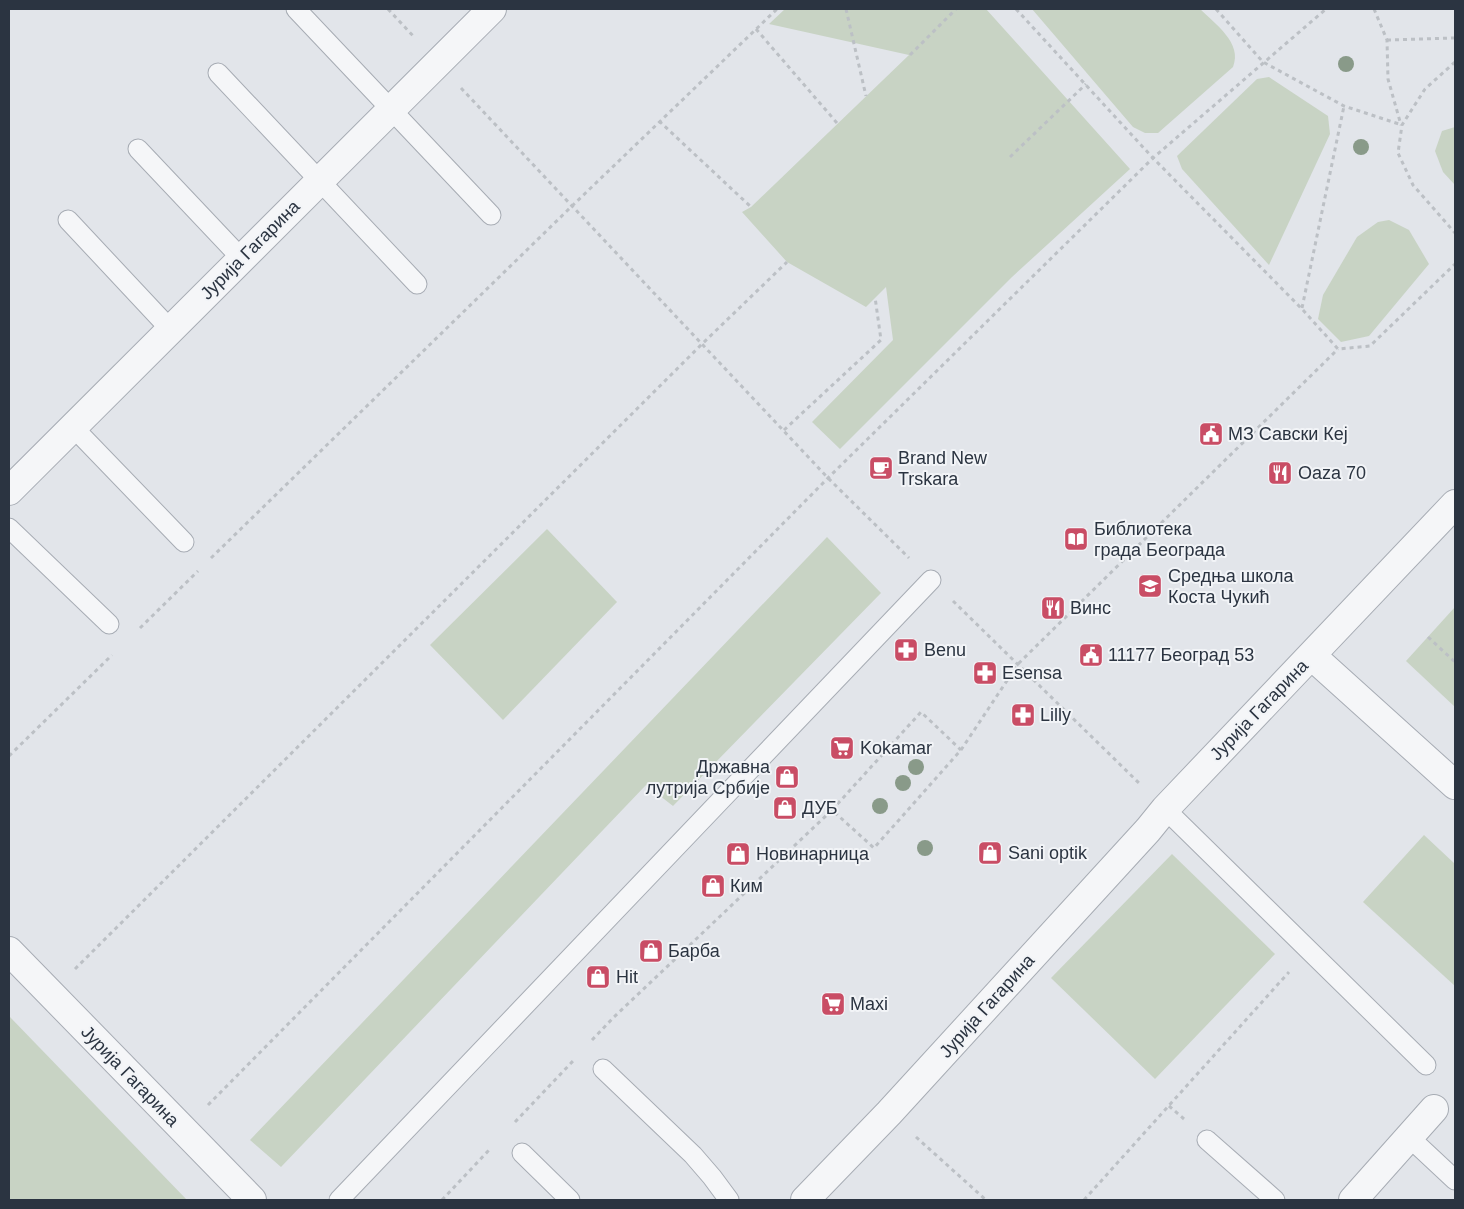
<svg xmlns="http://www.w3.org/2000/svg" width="1464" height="1209" font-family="Arial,sans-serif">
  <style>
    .green { fill: #c8d3c4 }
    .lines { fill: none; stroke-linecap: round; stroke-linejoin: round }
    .lane-casing { stroke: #a7acb4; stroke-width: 21 }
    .street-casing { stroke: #a7acb4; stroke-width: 30 }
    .path { stroke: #bcc0c5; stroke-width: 3; stroke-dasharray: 4 4; stroke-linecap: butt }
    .lane { stroke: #f5f6f8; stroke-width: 19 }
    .street { stroke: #f5f6f8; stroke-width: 28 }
    .tree { fill: #899a89 }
    .labels { text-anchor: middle; stroke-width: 4; stroke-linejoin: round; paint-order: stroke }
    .street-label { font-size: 18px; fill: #2b3441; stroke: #f2f4f7 }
    .poi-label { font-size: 18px; fill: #2b3441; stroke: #f2f4f7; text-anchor: start }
  </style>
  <rect width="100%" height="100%" fill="#e2e5ea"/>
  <g class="green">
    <path d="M785,9h201l144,160 -118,108 -172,172 -28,-27 81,-82 -7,-53 -20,20 -79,-45 -45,-50 9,-5 158,-152 -140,-31z"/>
    <path d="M1032,9h168c15,15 43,34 33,58l-75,66h-13l-12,-6z"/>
    <path d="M1269,77l59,39 2,18 -61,131 -87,-96 -5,-13 80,-77z"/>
    <path d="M1455,127v58l-12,-13 -8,-21 7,-20z"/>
    <path d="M1389,220l20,10 20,34 -60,72 -28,6 -23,-23 5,-24 34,-58 21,-15z"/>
    <path d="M547,529l70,73 -114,118 -73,-75z"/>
    <path d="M827,537l54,56 -208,213 -27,-21 -365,382 -31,-27z"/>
    <path d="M1455,607v100l-49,-46z"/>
    <path d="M1424,835l31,29v122l-92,-84z"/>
    <path d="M1172,854l103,100 -120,125 -104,-101z"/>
    <path d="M9,1016l178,184h-178z"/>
  </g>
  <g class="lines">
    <defs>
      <g id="lane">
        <path d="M296,9l195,206"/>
        <path d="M218,73l199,211"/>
        <path d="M138,149l104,110"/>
        <path d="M68,220l102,109"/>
        <path d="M73,427l111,115"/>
        <path d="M9,528l100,96"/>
        <path d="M1165,809l261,256"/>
        <path d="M603,1069l90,86 19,22 17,23"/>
        <path d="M1409,1137l46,43"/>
        <path d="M1207,1140l68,60"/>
        <path d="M522,1153l48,47"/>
        <path d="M339,1200l592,-620"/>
      </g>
      <g id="street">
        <path d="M9,491l483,-482"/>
        <path d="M1312,656l143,129"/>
        <path d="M9,951l243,249"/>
        <path d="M805,1200l84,-87 259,-283 17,-21 290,-305"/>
        <path d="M1353,1200l81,-91"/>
      </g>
    </defs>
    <use href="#lane" class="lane-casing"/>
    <use href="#street" class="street-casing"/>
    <g class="path">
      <path d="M388,9l27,29"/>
      <path d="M846,9l20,87"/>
      <path d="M1016,9l137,149 149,151 36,40 32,-3 85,-82"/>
      <path d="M1216,9l47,53 81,44 58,19"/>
      <path d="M1374,9l13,31 1,39 13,46"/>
      <path d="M756,29l81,94"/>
      <path d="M1387,40l68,-2"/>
      <path d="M910,55l46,-46"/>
      <path d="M1455,62l-30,27 -23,36 -4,28 15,32 42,48"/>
      <path d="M461,88l367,390 81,80"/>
      <path d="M659,121l92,86"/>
      <path d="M1010,157l76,-73"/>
      <path d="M1302,308l42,-202"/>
      <path d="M784,430l97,-90 -6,-43"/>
      <path d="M211,558l361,-352 205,-197"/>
      <path d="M953,601l188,184"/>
      <path d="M140,628l58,-57"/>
      <path d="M1428,637l27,25"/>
      <path d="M9,756l103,-101"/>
      <path d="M832,810l89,-98 40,38"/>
      <path d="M75,969l627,-625 85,-82"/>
      <path d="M592,1040l22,-23 218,-207 42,38 87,-98 57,-86 320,-315"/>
      <path d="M208,1105l620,-627 325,-320 173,-149"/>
      <path d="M1169,1106l15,13"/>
      <path d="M515,1122l58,-61"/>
      <path d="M916,1137l70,63"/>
      <path d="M442,1200l48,-51"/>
      <path d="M1084,1200l205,-228"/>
    </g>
    <use href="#lane" class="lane"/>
    <use href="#street" class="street"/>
  </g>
  <g class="tree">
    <circle cx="1346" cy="64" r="8"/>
    <circle cx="1361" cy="147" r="8"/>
    <circle cx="916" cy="767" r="8"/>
    <circle cx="903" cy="783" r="8"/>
    <circle cx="880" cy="806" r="8"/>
    <circle cx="925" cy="848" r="8"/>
  </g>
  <defs>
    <symbol id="civic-square" viewBox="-11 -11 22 22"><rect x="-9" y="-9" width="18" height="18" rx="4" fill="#c94d65" stroke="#f2f4f7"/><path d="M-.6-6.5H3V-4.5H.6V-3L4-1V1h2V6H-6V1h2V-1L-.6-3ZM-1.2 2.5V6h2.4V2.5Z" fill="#fff"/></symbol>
    <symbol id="cafe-square" viewBox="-11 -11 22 22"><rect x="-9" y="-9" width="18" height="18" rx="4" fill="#c94d65" stroke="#f2f4f7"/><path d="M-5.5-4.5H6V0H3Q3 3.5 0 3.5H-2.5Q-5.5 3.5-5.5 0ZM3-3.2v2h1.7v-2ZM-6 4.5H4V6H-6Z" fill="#fff"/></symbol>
    <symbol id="restaurant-square" viewBox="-11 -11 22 22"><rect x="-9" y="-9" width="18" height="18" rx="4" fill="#c94d65" stroke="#f2f4f7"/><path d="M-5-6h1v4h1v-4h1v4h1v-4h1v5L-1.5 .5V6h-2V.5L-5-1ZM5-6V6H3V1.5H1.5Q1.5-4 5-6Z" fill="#fff"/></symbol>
    <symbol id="library-square" viewBox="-11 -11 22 22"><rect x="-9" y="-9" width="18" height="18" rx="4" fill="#c94d65" stroke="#f2f4f7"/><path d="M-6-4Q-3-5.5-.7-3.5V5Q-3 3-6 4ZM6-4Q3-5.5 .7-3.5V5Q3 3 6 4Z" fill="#fff"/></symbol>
    <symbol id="school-square" viewBox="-11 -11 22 22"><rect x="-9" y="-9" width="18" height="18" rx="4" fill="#c94d65" stroke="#f2f4f7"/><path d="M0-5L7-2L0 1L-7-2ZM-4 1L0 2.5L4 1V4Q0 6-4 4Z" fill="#fff"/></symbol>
    <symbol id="pharmacy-square" viewBox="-11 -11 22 22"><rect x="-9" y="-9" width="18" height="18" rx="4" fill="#c94d65" stroke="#f2f4f7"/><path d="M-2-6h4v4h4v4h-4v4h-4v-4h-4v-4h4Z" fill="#fff"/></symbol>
    <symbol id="supermarket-square" viewBox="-11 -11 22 22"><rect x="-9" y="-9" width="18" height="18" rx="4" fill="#c94d65" stroke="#f2f4f7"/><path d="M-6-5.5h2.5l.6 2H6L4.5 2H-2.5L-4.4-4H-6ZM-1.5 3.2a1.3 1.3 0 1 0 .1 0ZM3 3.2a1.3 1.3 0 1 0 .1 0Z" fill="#fff"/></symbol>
    <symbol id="shop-square" viewBox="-11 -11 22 22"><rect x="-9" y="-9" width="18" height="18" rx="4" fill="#c94d65" stroke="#f2f4f7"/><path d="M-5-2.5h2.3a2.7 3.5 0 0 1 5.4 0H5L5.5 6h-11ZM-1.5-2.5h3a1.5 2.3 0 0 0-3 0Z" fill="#fff"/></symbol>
  </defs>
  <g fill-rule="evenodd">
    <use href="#civic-square" x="1197" y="420" width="28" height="28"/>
    <use href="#cafe-square" x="867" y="454" width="28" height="28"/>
    <use href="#restaurant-square" x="1266" y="459" width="28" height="28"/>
    <use href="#library-square" x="1062" y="525" width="28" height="28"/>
    <use href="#school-square" x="1136" y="572" width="28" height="28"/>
    <use href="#restaurant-square" x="1039" y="594" width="28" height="28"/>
    <use href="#pharmacy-square" x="892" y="636" width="28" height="28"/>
    <use href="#civic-square" x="1077" y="641" width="28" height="28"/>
    <use href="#pharmacy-square" x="971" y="659" width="28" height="28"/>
    <use href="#pharmacy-square" x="1009" y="701" width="28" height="28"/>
    <use href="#supermarket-square" x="828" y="734" width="28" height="28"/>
    <use href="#shop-square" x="773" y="763" width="28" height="28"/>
    <use href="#shop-square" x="771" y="794" width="28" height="28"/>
    <use href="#shop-square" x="976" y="839" width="28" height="28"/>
    <use href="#shop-square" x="724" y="840" width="28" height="28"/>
    <use href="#shop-square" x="699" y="872" width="28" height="28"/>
    <use href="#shop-square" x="637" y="937" width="28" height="28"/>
    <use href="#shop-square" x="584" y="963" width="28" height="28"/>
    <use href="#supermarket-square" x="819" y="990" width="28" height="28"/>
  </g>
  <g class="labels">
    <g class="street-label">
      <text transform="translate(250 250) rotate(-45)" y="6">Јурија Гагарина</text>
      <text transform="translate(1259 710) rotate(-46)" y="6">Јурија Гагарина</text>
      <text transform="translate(987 1006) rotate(-48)" y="6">Јурија Гагарина</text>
      <text transform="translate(130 1076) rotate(46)" y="6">Јурија Гагарина</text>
    </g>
    <g class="poi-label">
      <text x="1228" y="440">МЗ Савски Кеј</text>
      <text x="898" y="464">Brand New<tspan x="898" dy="21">Trskara</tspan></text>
      <text x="1298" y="479">Oaza 70</text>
      <text x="1094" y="535">Библиотека<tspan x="1094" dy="21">града Београда</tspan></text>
      <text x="1168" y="582">Средња школа<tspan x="1168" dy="21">Коста Чукић</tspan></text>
      <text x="1070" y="614">Винс</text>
      <text x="924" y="656">Benu</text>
      <text x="1108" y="661">11177 Београд 53</text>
      <text x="1002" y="679">Esensa</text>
      <text x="1040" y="721">Lilly</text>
      <text x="860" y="754">Kokamar</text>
      <text x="770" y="773" text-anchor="end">Државна<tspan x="770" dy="21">лутрија Србије</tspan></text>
      <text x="802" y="814">ДУБ</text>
      <text x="1008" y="859">Sani optik</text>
      <text x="756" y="860">Новинарница</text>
      <text x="730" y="892">Ким</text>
      <text x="668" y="957">Барба</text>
      <text x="616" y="983">Hit</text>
      <text x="850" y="1010">Maxi</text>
    </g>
  </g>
  <rect width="1464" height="1209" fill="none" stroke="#2b3441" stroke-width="20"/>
</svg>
